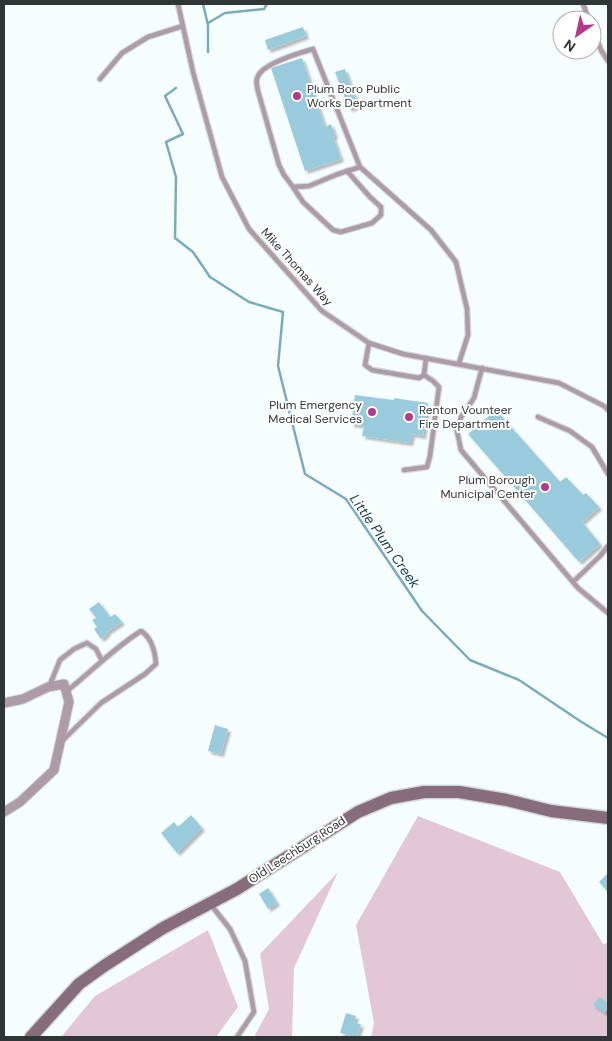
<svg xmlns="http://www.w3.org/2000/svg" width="612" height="1041" font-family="'DM Sans',sans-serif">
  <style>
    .green { fill: #e2c8d7 }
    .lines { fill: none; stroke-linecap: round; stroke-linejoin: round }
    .stream { stroke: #7aabbb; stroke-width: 2.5 }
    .building { fill: #99cbdc; filter: url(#shadow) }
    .lane-casing { stroke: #d2d9db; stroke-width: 7 }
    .street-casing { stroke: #d2d9db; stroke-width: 11 }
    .secondary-casing { stroke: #d2d9db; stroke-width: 15 }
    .lane { stroke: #ad9ba5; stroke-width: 4.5 }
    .street { stroke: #ad9ba5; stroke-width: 9 }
    .secondary { stroke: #876d7c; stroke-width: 12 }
    .poi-dot { fill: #b3398c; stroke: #fff; stroke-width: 2 }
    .labels { text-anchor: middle; stroke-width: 4; stroke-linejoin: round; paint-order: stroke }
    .poi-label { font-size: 12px; fill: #303536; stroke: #fff; text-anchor: start }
    .street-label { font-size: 12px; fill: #303536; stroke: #fff }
    .water-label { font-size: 14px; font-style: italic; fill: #0f3c49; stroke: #fff }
  </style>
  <defs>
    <filter id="shadow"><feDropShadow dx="3" dy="3" stdDeviation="1" flood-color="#0004"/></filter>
  </defs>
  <rect width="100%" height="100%" fill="#f6fdff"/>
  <g class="green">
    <path d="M418,816l142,56 43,72 5,-1v94h-237l3,-14 -18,-98z"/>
    <path d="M338,872l-44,96 -2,69h-38l15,-28 -9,-55z"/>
    <path d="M208,930l30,77 -22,30h-155l34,-41z"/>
  </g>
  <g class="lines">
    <g class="stream">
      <path d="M203,4l5,21v27"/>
      <path d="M208,23l17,-10 39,-4 3,-5"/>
      <path d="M176,88l-11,8 18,38 -17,8 10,35 -1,61 18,14 17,25 39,25 34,10 -5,54 27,108 41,25 76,112 48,49 49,20 61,41 28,17"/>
    </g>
  </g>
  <g class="building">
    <path d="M303,27l3,9 -38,14 -3,-10z"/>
    <path d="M302,58l23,69 6,-3 4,12 -2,1 8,22 -36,12 -34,-103z"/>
    <path d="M345,69l13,37 -9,3 -14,-37z"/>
    <path d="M355,395l39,5v-2l34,5 -5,33 -11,-2 -2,9 -48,-7 2,-10 -13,-2z"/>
    <path d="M496,410l64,72 6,-5 17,18 3,-2 13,14 -17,15 18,22 -21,18 -111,-128z"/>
    <path d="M99,602l11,15 5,-3 7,8 -15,10 1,1 -7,6 -7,-10 3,-2 -5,-7 4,-2 -7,-9z"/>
    <path d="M215,725l13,4 -7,25 -13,-3z"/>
    <path d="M191,815l11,13 -25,25 -16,-20 13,-11 4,5z"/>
    <path d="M608,873v19l-9,-10z"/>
    <path d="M268,888l9,15 -9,6 -9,-15z"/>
    <path d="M599,997l9,6v4l-3,6 -12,-8z"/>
    <path d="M346,1013l10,3 -2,7 7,1 -4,13 -17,-4z"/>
  </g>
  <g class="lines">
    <defs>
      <g id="lane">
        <path d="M178,4l15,68 29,105 27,52 73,82 47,32 34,11 156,29 45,23 4,4"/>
        <path d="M583,4l6,16"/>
        <path d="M592,27l9,23 7,11"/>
        <path d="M100,79l22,-26 26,-16 35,-11"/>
        <path d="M360,167l-22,7 -29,12 -16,1 -9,-12 -5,-10 -21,-74c-1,-5 -3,-10 0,-15 6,-13 41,-23 55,-27l47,118 71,63 25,32 11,47 1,26 -9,28"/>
        <path d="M293,187l10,15 30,28 8,2 31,-9 9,-8v-8l-11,-10 -23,-26"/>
        <path d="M369,343l-4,22 7,5 47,8 5,-3 2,-17"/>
        <path d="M482,368l-8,30 -13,19 -4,14 4,19 117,138 30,25"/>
        <path d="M538,417l32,14 22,16 16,27"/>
        <path d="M404,470l23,-3 3,-11 9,-69 -6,-6 -9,-6"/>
        <path d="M573,582l27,-26 8,-10"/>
        <path d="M49,687l11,-27 14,-11 13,-6 9,6 6,12"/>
        <path d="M62,741l39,-38 44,-29 11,-10c-1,-13 -4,-26 -15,-33 -27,17 -49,40 -74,60"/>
        <path d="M211,905l19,24 15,32 9,51 -17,25"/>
      </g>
      <path id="street" d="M4,703l19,-4 25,-12 16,-3 5,18 -15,68 -34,32 -16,10"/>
      <path id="secondary" d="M31,1037l48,-53 25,-18 59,-38 74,-39 121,-77 33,-14 33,-6h35l48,8 44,11 57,7"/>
    </defs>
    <use href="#lane" class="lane-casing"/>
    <use href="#street" class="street-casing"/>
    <use href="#secondary" class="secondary-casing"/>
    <use href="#lane" class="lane"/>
    <use href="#street" class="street"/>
    <use href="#secondary" class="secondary"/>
  </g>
  <g class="poi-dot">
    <circle cx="297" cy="96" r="5"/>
    <circle cx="372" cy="412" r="5"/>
    <circle cx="409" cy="417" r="5"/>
    <circle cx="545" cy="487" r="5"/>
  </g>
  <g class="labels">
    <g class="poi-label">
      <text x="307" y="93">Plum Boro Public<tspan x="307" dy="14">Works Department</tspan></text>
      <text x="362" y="409" text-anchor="end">Plum Emergency<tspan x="362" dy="14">Medical Services</tspan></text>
      <text x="419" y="414">Renton Vounteer<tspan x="419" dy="14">Fire Department</tspan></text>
      <text x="535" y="484" text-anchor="end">Plum Borough<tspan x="535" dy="14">Municipal Center</tspan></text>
    </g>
    <g class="street-label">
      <text transform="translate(297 267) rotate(48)" y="4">Mike Thomas Way</text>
      <text transform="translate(297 850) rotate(-33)" y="4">Old Leechburg Road</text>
    </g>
    <g class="water-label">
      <text transform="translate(385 541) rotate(55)" y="5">Little Plum Creek</text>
    </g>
  </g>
  <rect width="612" height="1041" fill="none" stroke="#303536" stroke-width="10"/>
  <g transform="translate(577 35) rotate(214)"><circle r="24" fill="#ffffff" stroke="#acaeaf"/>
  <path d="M0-4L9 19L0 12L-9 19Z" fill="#b3398c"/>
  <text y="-8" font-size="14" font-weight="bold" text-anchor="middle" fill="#303536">N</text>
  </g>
</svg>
